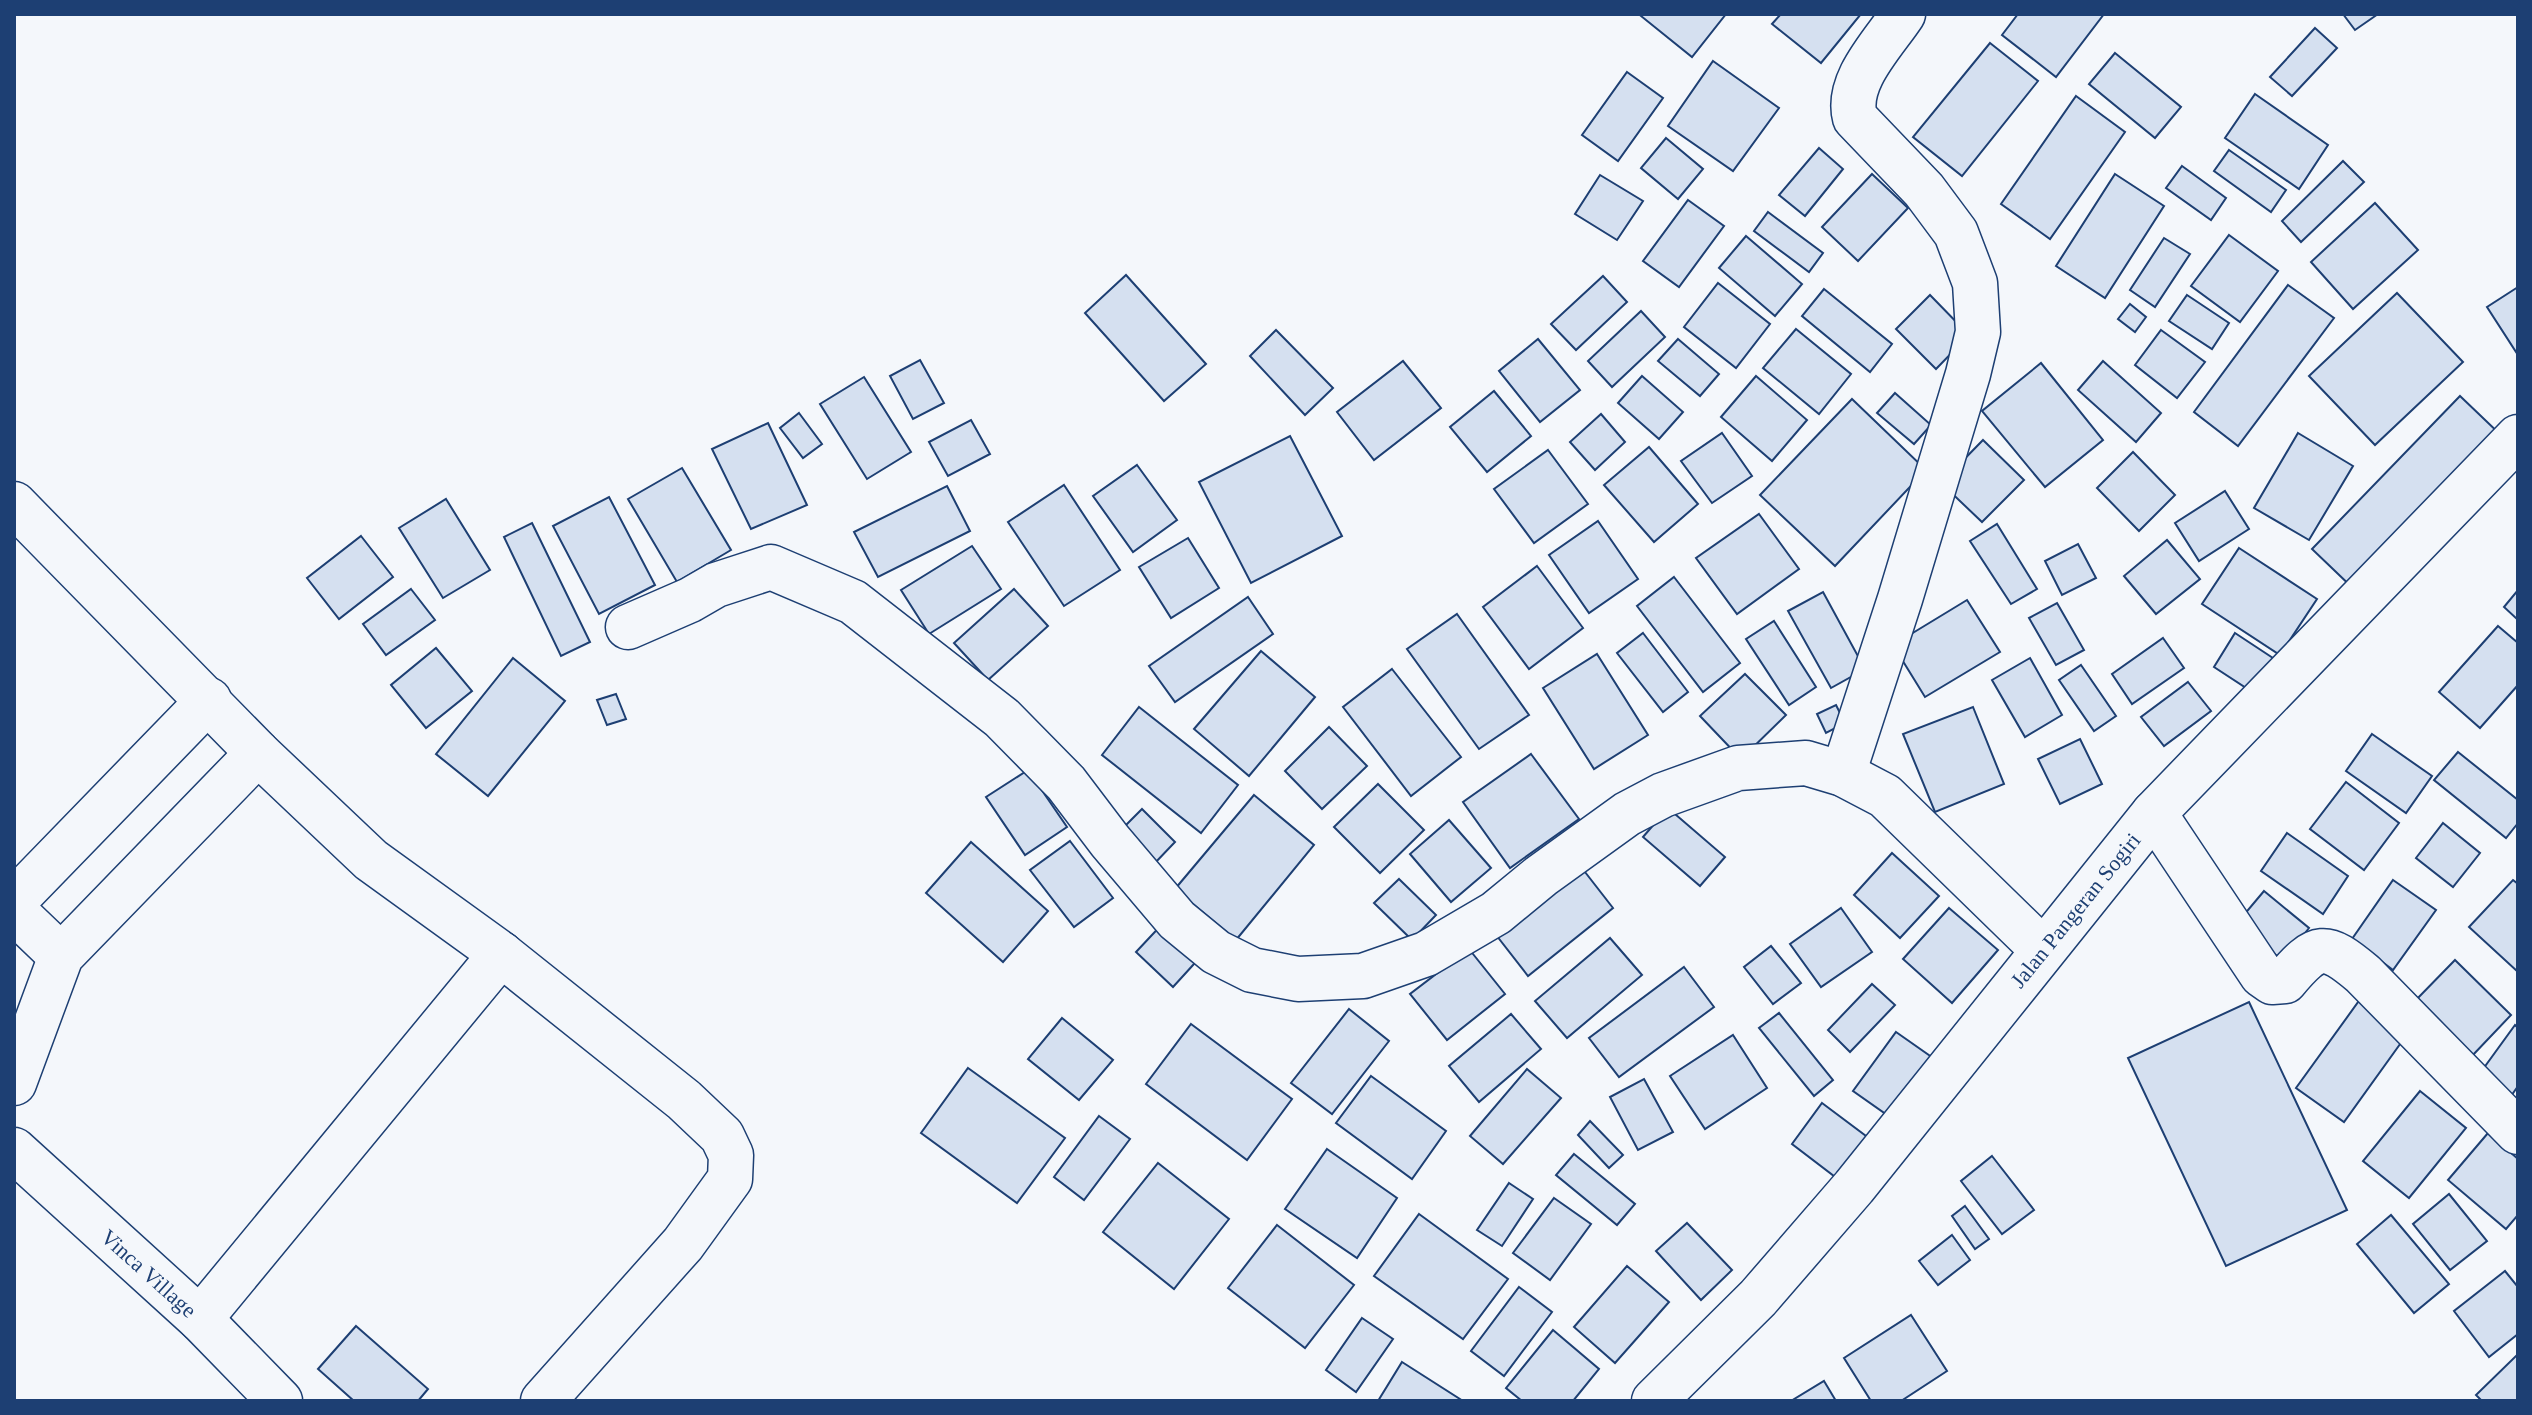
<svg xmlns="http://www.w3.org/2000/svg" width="2532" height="1415" font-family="Georgia,serif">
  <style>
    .building { fill: #d5e0f0; stroke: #1d3f73; stroke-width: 2 }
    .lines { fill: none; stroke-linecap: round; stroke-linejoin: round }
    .minor-casing { stroke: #1d3f73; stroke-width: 47 }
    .tertiary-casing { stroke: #1d3f73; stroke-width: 47 }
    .minor { stroke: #f4f7fb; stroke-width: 44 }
    .tertiary { stroke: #f4f7fb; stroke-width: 44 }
    .labels { text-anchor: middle; stroke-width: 6; stroke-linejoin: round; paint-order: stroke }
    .street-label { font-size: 22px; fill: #1d3f73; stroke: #f4f7fb }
  </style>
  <rect width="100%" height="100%" fill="#f4f7fb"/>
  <g class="building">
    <path d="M1643,14h83l-34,43 -51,-41z"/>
    <path d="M1781,14h80l-40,49 -49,-39z"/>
    <path d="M2018,14h86l-48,63 -54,-42z"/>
    <path d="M2343,14h35l-23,16z"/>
    <path d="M2315,28l22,20 -45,48 -22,-19z"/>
    <path d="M1990,43l48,38 -76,95 -49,-39z"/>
    <path d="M2115,53l66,54 -26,31 -66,-54z"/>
    <path d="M1713,61l66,47 -46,63 -65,-45z"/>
    <path d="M1627,72l36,26 -45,63 -36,-26z"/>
    <path d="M2255,94l73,51 -29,44 -74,-51z"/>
    <path d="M2076,96l49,36 -75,107 -49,-35z"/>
    <path d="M1666,138l37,31 -25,30 -37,-31z"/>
    <path d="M1819,148l24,21 -38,47 -26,-21z"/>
    <path d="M2229,150l57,40 -15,22 -57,-41z"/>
    <path d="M2343,161l21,21 -63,60 -19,-21z"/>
    <path d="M2182,166l44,32 -15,22 -45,-32z"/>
    <path d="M1872,174l36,34 -50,53 -36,-34z"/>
    <path d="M2115,174l49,32 -59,92 -49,-32z"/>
    <path d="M1600,175l43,26 -26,39 -42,-26z"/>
    <path d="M1688,200l36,26 -45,61 -36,-26z"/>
    <path d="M2375,203l43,47 -65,59 -42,-47z"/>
    <path d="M1768,212l55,41 -14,19 -55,-41z"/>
    <path d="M2229,235l49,36 -38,51 -49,-36z"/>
    <path d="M1746,236l56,48 -27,32 -56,-48z"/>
    <path d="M2164,238l26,16 -35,53 -25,-17z"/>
    <path d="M1126,275l80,89 -42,37 -79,-88z"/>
    <path d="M1603,276l24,26 -51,48 -25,-26z"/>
    <path d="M1718,283l52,41 -34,44 -52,-41z"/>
    <path d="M2288,285l46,33 -96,128 -44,-34z"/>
    <path d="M2518,287v68l-31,-48z"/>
    <path d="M1824,289l68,55 -22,28 -68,-56z"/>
    <path d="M2397,293l66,69 -88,83 -66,-69z"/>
    <path d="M1930,295l39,40 -33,34 -40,-40z"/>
    <path d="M2187,295l42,28 -17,26 -43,-28z"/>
    <path d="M2130,304l16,13 -11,15 -17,-13z"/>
    <path d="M1641,311l24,26 -53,50 -24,-26z"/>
    <path d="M1796,329l55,45 -32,40 -56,-46z"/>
    <path d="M1276,330l57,58 -28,27 -55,-59z"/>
    <path d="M2161,330l44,32 -28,36 -42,-33z"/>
    <path d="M1538,339l42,51 -40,32 -41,-51z"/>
    <path d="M1678,339l41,35 -19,22 -42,-35z"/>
    <path d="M920,360l24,43 -31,16 -23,-43z"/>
    <path d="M1403,361l38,47 -67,52 -37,-48z"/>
    <path d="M2103,361l58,52 -25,29 -58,-52z"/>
    <path d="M2041,363l62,77 -58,47 -63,-76z"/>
    <path d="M1642,376l41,36 -24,27 -41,-36z"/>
    <path d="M1756,376l51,44 -35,41 -51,-44z"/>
    <path d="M864,377l47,75 -44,27 -47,-75z"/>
    <path d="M1494,391l37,45 -44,36 -37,-45z"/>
    <path d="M1895,393l36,32 -17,19 -37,-31z"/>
    <path d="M2460,396l45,43 -147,154 -46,-44z"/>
    <path d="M1852,399l74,71 -91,96 -75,-71z"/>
    <path d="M799,413l23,31 -19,14 -23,-30z"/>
    <path d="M1601,414l24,28 -30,28 -25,-28z"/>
    <path d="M971,420l19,34 -42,22 -19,-34z"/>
    <path d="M768,423l39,82 -56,24 -39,-80z"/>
    <path d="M1722,433l30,43 -40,27 -31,-42z"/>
    <path d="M2298,433l55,33 -44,74 -55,-32z"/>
    <path d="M1290,436l52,100 -91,47 -52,-101z"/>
    <path d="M1983,440l41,40 -42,42 -41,-39z"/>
    <path d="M1649,447l49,57 -44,38 -50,-57z"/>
    <path d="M1548,450l40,54 -54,39 -40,-54z"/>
    <path d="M2133,452l42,43 -36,36 -42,-43z"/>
    <path d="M1137,465l40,55 -44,32 -40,-56z"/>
    <path d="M682,468l49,82 -54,32 -49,-83z"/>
    <path d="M1064,485l56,85 -56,36 -56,-84z"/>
    <path d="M947,486l23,45 -92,46 -24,-45z"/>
    <path d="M2225,491l24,38 -50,32 -24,-38z"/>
    <path d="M609,497l46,88 -56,29 -46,-88z"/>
    <path d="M446,499l44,71 -47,28 -44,-70z"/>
    <path d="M1759,514l40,55 -62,45 -41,-56z"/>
    <path d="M1598,521l40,58 -49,34 -40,-58z"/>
    <path d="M532,523l58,119 -29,14 -57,-119z"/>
    <path d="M1997,524l40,65 -26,15 -41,-63z"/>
    <path d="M361,536l32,41 -54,42 -32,-41z"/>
    <path d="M1188,538l31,50 -48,30 -32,-51z"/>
    <path d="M2167,540l33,39 -44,35 -32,-38z"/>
    <path d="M2078,544l18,34 -34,17 -17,-34z"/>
    <path d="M972,546l29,43 -72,45 -28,-44z"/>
    <path d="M2239,548l78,51 -37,56 -78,-51z"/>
    <path d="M1537,566l46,62 -54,41 -46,-62z"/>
    <path d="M1674,577l66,86 -37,29 -66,-86z"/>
    <path d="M411,589l24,31 -49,35 -23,-31z"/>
    <path d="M1014,589l34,37 -60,54 -34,-37z"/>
    <path d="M2518,590v30l-14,-13z"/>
    <path d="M1823,592l42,77 -34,19 -43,-77z"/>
    <path d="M1248,597l25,37 -98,68 -26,-36z"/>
    <path d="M1967,600l33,52 -75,45 -32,-52z"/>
    <path d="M2057,603l27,47 -28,15 -27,-47z"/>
    <path d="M1457,614l72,101 -50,34 -72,-100z"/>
    <path d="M1774,621l42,66 -27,18 -43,-66z"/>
    <path d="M2498,626l20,17v42l-38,43 -41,-36z"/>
    <path d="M1643,633l45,59 -25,20 -46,-59z"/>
    <path d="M2235,633l47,31 -22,33 -46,-30z"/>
    <path d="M2163,638l21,30 -52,36 -20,-30z"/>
    <path d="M436,648l36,43 -46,37 -35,-43z"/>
    <path d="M1261,651l54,46 -66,79 -55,-47z"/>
    <path d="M1597,654l51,81 -54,34 -51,-81z"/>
    <path d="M513,658l52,43 -77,95 -52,-42z"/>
    <path d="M2030,658l32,57 -37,22 -33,-57z"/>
    <path d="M2081,665l35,51 -22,15 -35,-51z"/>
    <path d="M1392,669l69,88 -50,39 -68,-89z"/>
    <path d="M1745,674l41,41 -45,44 -41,-43z"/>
    <path d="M2188,682l23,29 -47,35 -23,-29z"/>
    <path d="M616,694l10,25 -19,6 -10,-25z"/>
    <path d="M1836,705l9,18 -19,10 -9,-19z"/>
    <path d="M1139,707l99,78 -37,48 -99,-78z"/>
    <path d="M1973,707l31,77 -69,28 -32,-78z"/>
    <path d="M1329,727l38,39 -45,43 -37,-38z"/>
    <path d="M2372,734l60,42 -26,37 -60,-42z"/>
    <path d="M2080,739l22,45 -42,20 -22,-45z"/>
    <path d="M2458,752l60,48v23l-12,15 -72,-58z"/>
    <path d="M1531,754l48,65 -69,49 -47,-66z"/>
    <path d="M1028,770l39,57 -42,28 -39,-58z"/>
    <path d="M2346,782l53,41 -35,47 -54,-41z"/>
    <path d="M1378,784l46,46 -44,43 -46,-46z"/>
    <path d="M1254,795l60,50 -78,95 -61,-51z"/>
    <path d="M1668,808l57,49 -25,29 -57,-49z"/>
    <path d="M1142,809l33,33 -22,23 -34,-33z"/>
    <path d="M1449,820l42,48 -40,34 -41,-48z"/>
    <path d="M2443,823l37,30 -27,34 -37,-29z"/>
    <path d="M2287,833l61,43 -25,38 -62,-43z"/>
    <path d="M1070,841l43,57 -39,29 -44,-57z"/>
    <path d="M971,842l77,69 -45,51 -77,-69z"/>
    <path d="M1892,853l47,43 -39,42 -46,-43z"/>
    <path d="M1578,863l35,45 -85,68 -35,-45z"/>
    <path d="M1399,879l37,36 -24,25 -38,-37z"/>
    <path d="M2393,880l43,30 -43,60 -41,-31z"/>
    <path d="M2513,880l5,4v88l-49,-45z"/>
    <path d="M2264,891l45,37 -26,33 -46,-38z"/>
    <path d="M1841,908l31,44 -51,35 -31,-43z"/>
    <path d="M1949,908l49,42 -46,53 -49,-44z"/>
    <path d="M1167,919l37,34 -31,34 -37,-35z"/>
    <path d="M1610,938l32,37 -75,63 -32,-37z"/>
    <path d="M1771,946l30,37 -28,21 -29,-37z"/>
    <path d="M1469,949l36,45 -58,46 -37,-46z"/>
    <path d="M2455,960l56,55 -40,42 -58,-54z"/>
    <path d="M1684,967l30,40 -95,70 -30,-39z"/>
    <path d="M1872,984l23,21 -45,47 -22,-22z"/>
    <path d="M2361,998l47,35 -64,89 -48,-34z"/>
    <path d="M2249,1002l98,208 -121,56 -98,-208z"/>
    <path d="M1349,1009l40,32 -57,73 -41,-31z"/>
    <path d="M1779,1013l54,67 -19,16 -55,-68z"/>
    <path d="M1511,1014l30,35 -62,53 -30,-36z"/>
    <path d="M1062,1018l51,42 -34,40 -51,-41z"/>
    <path d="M1191,1024l101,75 -45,61 -101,-76z"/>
    <path d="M2515,1025l3,3v58l-9,13 -31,-23z"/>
    <path d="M1896,1032l47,33 -43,59 -47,-33z"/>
    <path d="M1733,1035l34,53 -62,41 -35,-53z"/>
    <path d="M968,1068l97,70 -48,65 -96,-70z"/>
    <path d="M1527,1069l34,29 -58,66 -33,-28z"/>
    <path d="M1371,1076l75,55 -34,48 -76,-56z"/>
    <path d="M1644,1079l29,53 -35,18 -28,-53z"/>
    <path d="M2420,1091l46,37 -57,70 -46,-37z"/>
    <path d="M1822,1103l60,45 -31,41 -59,-45z"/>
    <path d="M1099,1116l31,23 -46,61 -30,-23z"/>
    <path d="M1590,1121l33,34 -14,13 -31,-33z"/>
    <path d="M2488,1133l30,26v56l-12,14 -58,-49z"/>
    <path d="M1327,1149l70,49 -40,60 -72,-49z"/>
    <path d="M1574,1154l61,50 -18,21 -61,-50z"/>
    <path d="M1992,1156l42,54 -32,24 -41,-53z"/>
    <path d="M1158,1163l71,56 -55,70 -71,-57z"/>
    <path d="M1509,1183l24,16 -31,47 -25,-16z"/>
    <path d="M2449,1194l38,47 -37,29 -37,-46z"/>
    <path d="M1554,1198l37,26 -41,56 -37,-27z"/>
    <path d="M1965,1206l24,33 -14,10 -23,-33z"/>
    <path d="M1419,1214l89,65 -45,60 -89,-63z"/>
    <path d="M2391,1215l58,69 -35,29 -57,-69z"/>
    <path d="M1687,1223l45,47 -31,30 -45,-49z"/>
    <path d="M1277,1225l77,60 -49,63 -77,-60z"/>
    <path d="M1952,1235l18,25 -32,25 -19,-24z"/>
    <path d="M1627,1266l42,36 -54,61 -41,-36z"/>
    <path d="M2505,1271l13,16v47l-29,23 -35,-46z"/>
    <path d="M1519,1287l33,25 -48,64 -33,-25z"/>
    <path d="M1911,1315l36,56 -46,30h-30l-27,-43z"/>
    <path d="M1362,1318l31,21 -37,53 -30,-22z"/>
    <path d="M356,1326l72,63 -10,12h-64l-36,-32z"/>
    <path d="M1553,1330l46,39 -26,32h-51l-16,-13z"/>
    <path d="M2517,1355l1,46h-36l-6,-6z"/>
    <path d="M1402,1362l61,39h-85z"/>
    <path d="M1824,1381l12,20h-45z"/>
  </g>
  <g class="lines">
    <defs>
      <g id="minor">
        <path d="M14,504l244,249 113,107 130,94 183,146 38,36 9,19 -1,24 -47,65 -140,157"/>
        <path d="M628,627l62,-27 26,-15 55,-18 82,35 149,116 64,65 44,58 67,79 39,32 36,18 46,9 65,-3 63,-22 70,-41 45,-37 86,-62 36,-19 75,-27 68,-5 37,11 42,22 157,153"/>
        <path d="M1843,774l57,-175 68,-225 10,-42 -3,-49 -19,-50 -32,-43 -69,-72c-10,-37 29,-75 48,-104"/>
        <path d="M2154,813l108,162 10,7 13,-1c32,-38 40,-39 78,-7l155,158"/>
        <path d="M14,901l195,-201"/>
        <path d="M14,911l47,45"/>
        <path d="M14,1083l47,-127 197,-203"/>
        <path d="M14,1150l186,169 80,82"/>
        <path d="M200,1319l301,-365"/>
      </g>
      <path id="tertiary" d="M1654,1401l104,-103 96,-111 300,-374 364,-376"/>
    </defs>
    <use href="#minor" class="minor-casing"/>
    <use href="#tertiary" class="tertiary-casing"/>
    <use href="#minor" class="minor"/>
    <use href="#tertiary" class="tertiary"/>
  </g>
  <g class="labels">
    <g class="street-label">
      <text transform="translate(2075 910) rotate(-51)" y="8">Jalan Pangeran Sogiri</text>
      <text transform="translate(149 1273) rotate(42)" y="8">Vinca Village</text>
    </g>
  </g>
  <rect width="2532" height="1415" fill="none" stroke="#1d3f73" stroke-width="32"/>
</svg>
